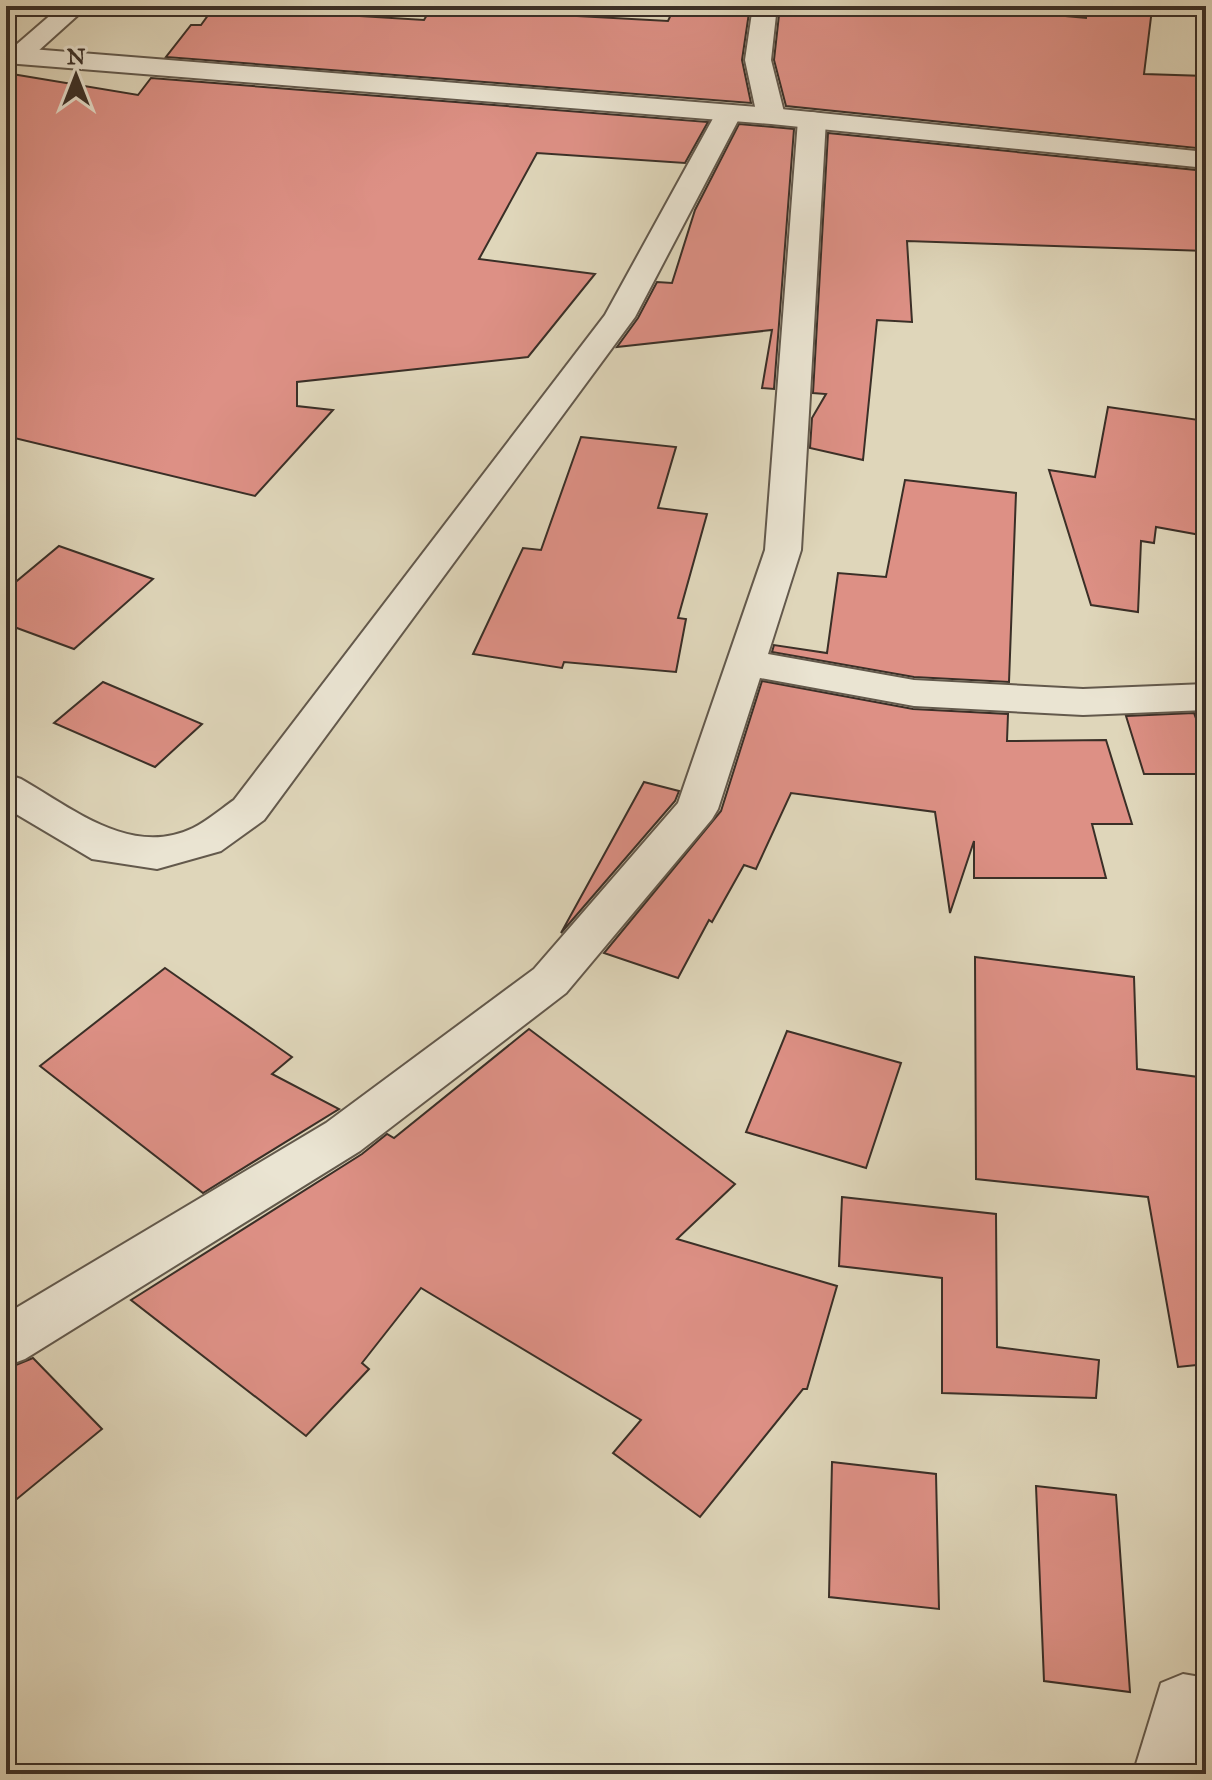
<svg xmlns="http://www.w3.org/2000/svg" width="1212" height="1780" font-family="'IM FELL Great Primer',serif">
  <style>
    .building { fill: #dd9085; stroke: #3a2f27; stroke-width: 2 }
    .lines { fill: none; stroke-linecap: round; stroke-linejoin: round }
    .minor-casing { stroke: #63594c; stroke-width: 4 }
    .tertiary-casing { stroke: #63594c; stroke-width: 4 }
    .minor { fill: #eae4d2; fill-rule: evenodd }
    .tertiary { fill: #eae4d2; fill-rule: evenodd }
  </style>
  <rect width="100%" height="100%" fill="#dfd6ba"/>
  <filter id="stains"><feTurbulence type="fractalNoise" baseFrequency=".0025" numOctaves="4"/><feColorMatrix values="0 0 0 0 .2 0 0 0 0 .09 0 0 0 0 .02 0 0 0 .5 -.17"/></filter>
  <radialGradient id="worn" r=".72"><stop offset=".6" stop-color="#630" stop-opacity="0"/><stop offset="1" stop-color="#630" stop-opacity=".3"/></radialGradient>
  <g class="building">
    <path d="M675,6h75l-8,54 9,43 -585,-46 25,-32h10l13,-18 210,13 7,-12 237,13z"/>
    <path d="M780,6h177l129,12 1,-12 65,3 -8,65 62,2v73l-420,-43 -12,-46z"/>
    <path d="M6,73l132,22 13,-17 557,44 -23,41 -148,-10 -58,106 116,15 -67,83 -231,25v24l36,4 -78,86 -249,-60z"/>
    <path d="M739,124l55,5 -20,260 -12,-1 10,-58 -155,17 21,-29 19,-36 15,1 23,-73z"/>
    <path d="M828,133l378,38v80l-299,-10 5,81 -35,-2 -14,140 -53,-12 2,-30 14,-24 -13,-1z"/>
    <path d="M1108,407l98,14v115l-50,-9 -2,16 -13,-2 -3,71 -47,-7 -42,-135 46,7z"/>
    <path d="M581,437l95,10 -18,61 49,6 -29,104 8,1 -10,53 -112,-10 -2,6 -89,-14 50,-106 18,2z"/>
    <path d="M905,480l111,13 -7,189 -95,-5 -142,-25 2,-7 53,8 11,-80 48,4z"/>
    <path d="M59,546l94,33 -79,70 -68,-25v-34z"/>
    <path d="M762,681l151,28 95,5 -1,27 99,-1 26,84h-40l14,54h-132v-37l-24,72 -15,-101 -144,-19 -35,76 -12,-4 -32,57 -3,-2 -31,58 -74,-25 117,-142z"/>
    <path d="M103,682l99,42 -47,43 -101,-44z"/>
    <path d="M1194,713l12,33v28h-62l-18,-58z"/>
    <path d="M644,782l35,9 -4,10 -114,132z"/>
    <path d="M975,957l159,20 3,92 69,9v286l-28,3 -30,-170 -172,-18z"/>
    <path d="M165,968l127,89 -20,17 67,35 -136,84 -163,-127z"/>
    <path d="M529,1029l206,155 -58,55 160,47 -30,103h-4l-103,128 -87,-64 28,-33 -220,-132 -59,75 7,6 -63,67 -175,-136 231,-146 25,-20 7,4z"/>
    <path d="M787,1031l114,32 -35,105 -120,-36z"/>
    <path d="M842,1197l154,17 1,133 102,13 -3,38 -154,-5v-115l-103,-12z"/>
    <path d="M33,1358l69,71 -96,79v-139z"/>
    <path d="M832,1462l104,12 3,135 -110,-12z"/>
    <path d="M1036,1486l80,9 14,197 -86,-11z"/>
  </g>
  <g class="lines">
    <defs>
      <g id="minor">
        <path d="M61,6h27l-61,55h-18l-3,-6 3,-4z"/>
        <path d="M753,6h24l-6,54 14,56 -4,6h-20l-4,-6 -12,-56z"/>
        <path d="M729,105l10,2 3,6 -107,204 -371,503 -43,31 -64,18 -65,-10 -86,-51v-34l15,5c51,29 110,79 172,49 14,-7 28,-19 41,-28l371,-485 111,-202 3,-6z"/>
        <path d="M812,112l10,2 4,6 -25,430 -33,104 146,26 169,9 123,-5v26l-123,5 -169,-9 -154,-28 -42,131 -6,10 -146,174 -206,158 -335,208 -19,7v-52l320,-191 208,-154 144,-166 87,-253 33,-430 4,-6z"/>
        <path d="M1183,1674l23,4v62l-9,34h-64l28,-91z"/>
      </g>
      <path id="tertiary" d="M6,47l765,61 435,44v16l-435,-44 -765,-61z"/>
    </defs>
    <use href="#minor" class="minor-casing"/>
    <use href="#tertiary" class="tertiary-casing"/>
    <use href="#minor" class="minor"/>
    <use href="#tertiary" class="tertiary"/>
  </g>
  <rect width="1212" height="1780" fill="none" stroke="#dfd6ba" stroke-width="32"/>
  <rect x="8" y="8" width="1196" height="1764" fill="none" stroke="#3a2f27" stroke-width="4"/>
  <rect x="16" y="16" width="1180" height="1748" fill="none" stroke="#3a2f27" stroke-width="2"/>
  <g transform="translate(76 76)" stroke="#eae4d2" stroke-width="6" paint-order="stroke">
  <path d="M0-6L14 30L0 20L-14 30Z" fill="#3a2f27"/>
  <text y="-12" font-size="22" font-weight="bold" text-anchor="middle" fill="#3a2f27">N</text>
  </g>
  <rect width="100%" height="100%" filter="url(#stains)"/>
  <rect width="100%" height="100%" fill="url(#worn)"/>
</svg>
